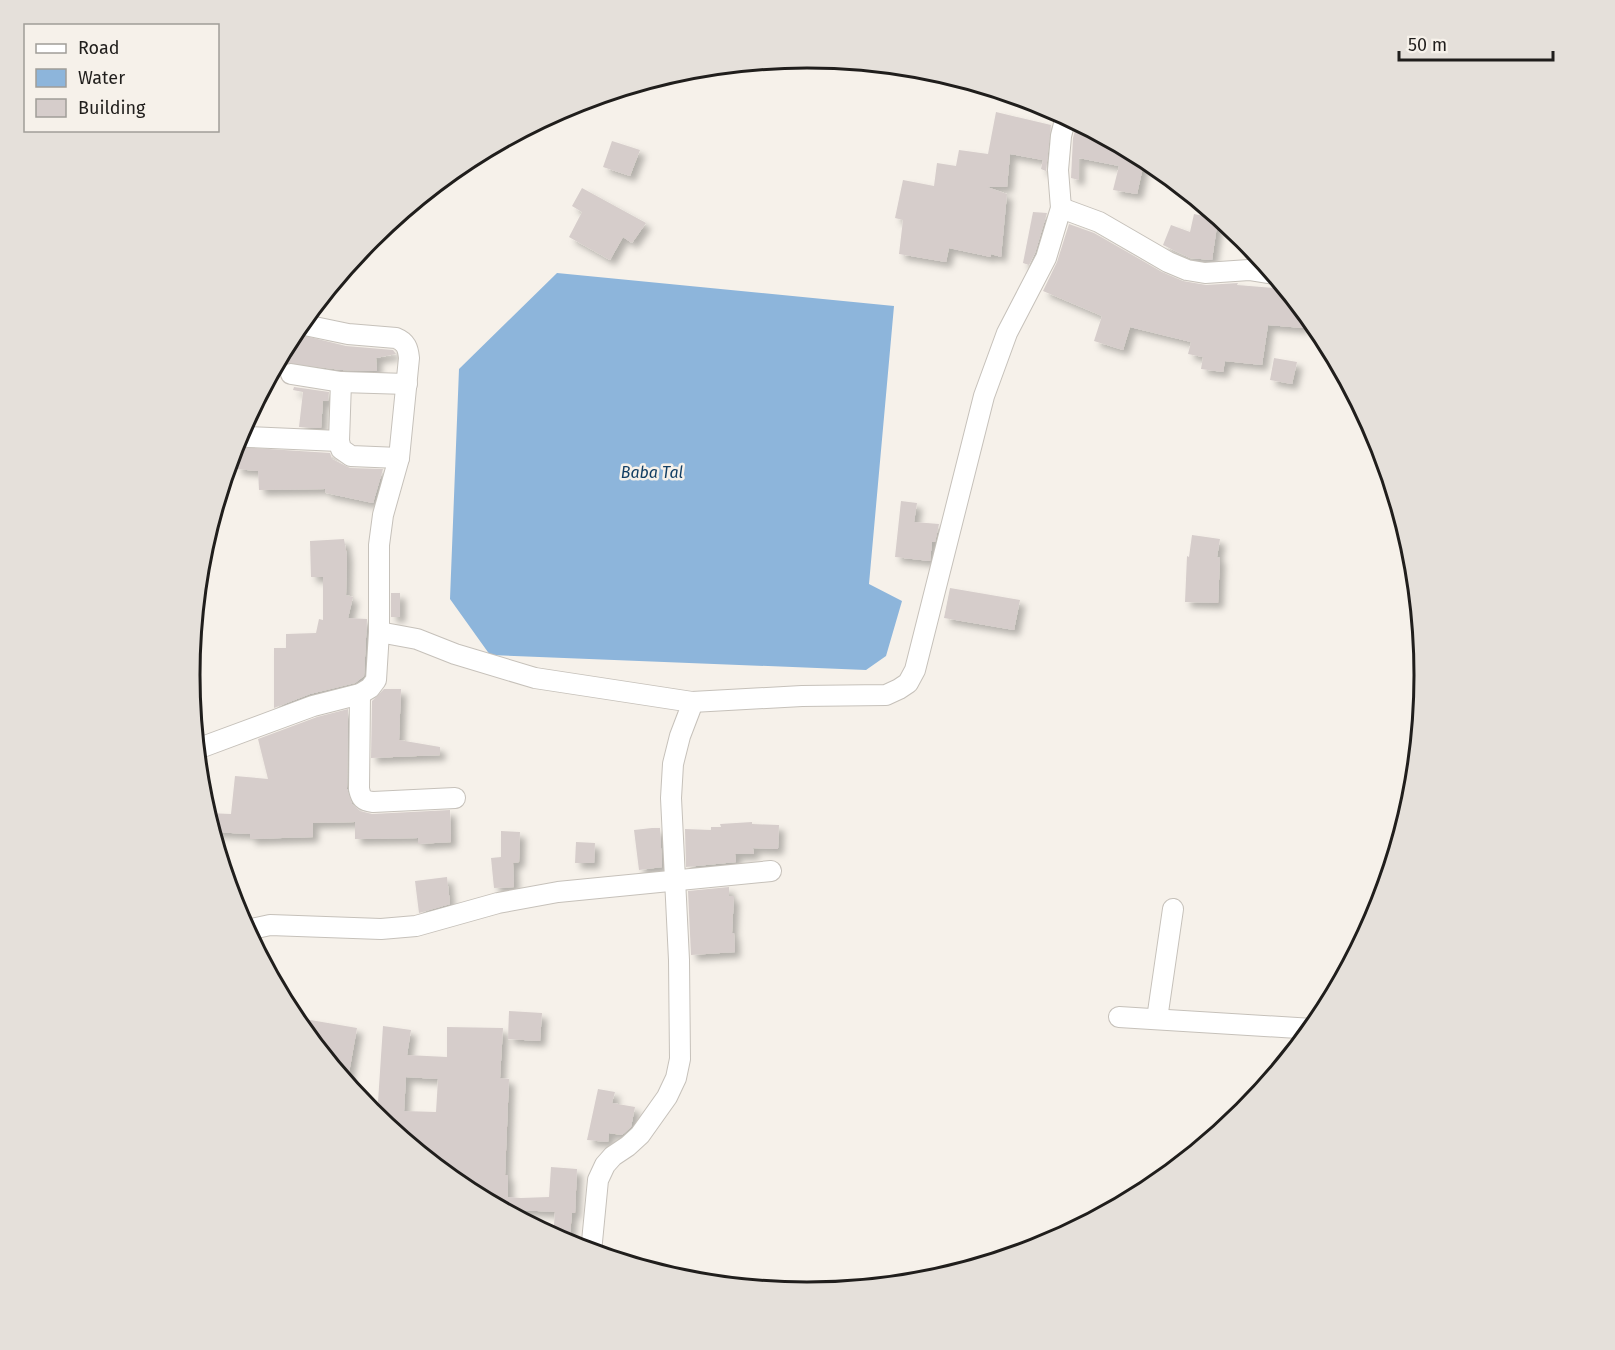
<svg xmlns="http://www.w3.org/2000/svg" width="1615" height="1350" font-family="'Fira Sans',sans-serif">
  <style>
    .water { fill: #8db5db }
    .building { fill: #d6cdcb; fill-rule: evenodd; filter: url(#shadow) }
    .lines { fill: none; stroke-linecap: round; stroke-linejoin: round }
    .street-casing { stroke: #c6c1ba; stroke-width: 22 }
    .street { stroke: #fff; stroke-width: 20 }
    .labels { text-anchor: middle; stroke-width: 5; stroke-linejoin: round; paint-order: stroke }
    .water-label { font-size: 16px; font-style: italic; fill: #123e63; stroke: #f6f1ea }
    .rim { fill: none; stroke: #201e1c; stroke-width: 3 }
  </style>
  <defs>
    <filter id="shadow"><feDropShadow dx="5.5" dy="5.5" stdDeviation="3" flood-color="#0004"/></filter>
  </defs>
  <rect width="100%" height="100%" fill="#f6f1ea"/>
  <path class="water" d="M557,273l337,33 -25,278 33,17 -16,55 -20,14 -376,-15 -40,-56 9,-230z"/>
  <g class="building">
    <path d="M996,112l55,13 -5,46 -5,-2 2,-9 -33,-6 -3,33h-20l20,7 -6,63 -10,-3v3l-42,-9 -3,14 -47,-8 4,-34 -8,-2 8,-38 31,6 3,-23 19,3 3,-16 29,4z"/>
    <path d="M1077,122l68,36 -8,36 -24,-4 6,-24 -40,-8v22l-8,-2 2,-40z"/>
    <path d="M612,141l28,9 -10,26 -27,-9z"/>
    <path d="M582,188l64,35 -14,20 -9,-6 -13,23 -41,-23 13,-25 -10,-6z"/>
    <path d="M1033,212l14,1 -12,40 -6,12 -6,-2z"/>
    <path d="M1194,214l24,5 -6,41 -22,-2 -27,-13 8,-20 19,7z"/>
    <path d="M1069,224l25,9 68,39 21,9 23,4 32,-2 -1,2 49,4 19,23 -2,16 -35,-3 -6,40 -37,-4 -2,11 -22,-3 2,-12 -15,-3 3,-12 -61,-15 -7,23 -29,-9 8,-25 -59,-25 14,-29z"/>
    <path d="M293,333l53,13 47,4 3,4 -20,4 1,13 -35,-1 -64,-8z"/>
    <path d="M1274,358l23,4 -5,22 -22,-4z"/>
    <path d="M294,387l35,5 -1,9h-5l-2,27 -22,-1 4,-35 -10,-2z"/>
    <path d="M238,447l92,6 2,6 18,9 33,1 -10,34 -47,-10 -1,-4 -66,1 -1,-19 -22,-2z"/>
    <path d="M901,501l16,2 -3,19 25,2 -4,18h-3l-2,19 -35,-4z"/>
    <path d="M1192,535l28,4 -3,18 3,1 -2,45 -33,-1 2,-46 2,1z"/>
    <path d="M344,539l3,17 -1,39 7,2 -5,21 19,1 -3,57 -9,7 -45,11 -36,14v-60h12v-14l30,-1 3,-14 4,1v-43h-12l-1,-36z"/>
    <path d="M950,588l70,12 -6,30 -70,-12z"/>
    <rect x="391" y="593" width="9" height="24"/>
    <path d="M384,689h17l-2,51 41,7v8l-69,3 1,-57z"/>
    <path d="M348,709l-1,80 5,15 8,7 12,3 78,-4 1,32 -33,2v-6l-63,1v-17l-42,1v14l-63,2v-5l-37,-2 -6,-19 24,1 4,-38 33,3 -10,-40 59,-22z"/>
    <path d="M752,822v2l27,1 -1,24 -25,-1 1,6h-19l1,8 -50,5 -1,-38 26,1v-3h10l-1,-3z"/>
    <path d="M652,828h8l2,39 -23,3 -5,-40z"/>
    <path d="M501,831l19,1 -1,30 -6,1 1,24 -20,1 -3,-30 10,-1z"/>
    <path d="M576,842l19,1 -1,20h-19z"/>
    <path d="M447,877l3,27 -31,9 -4,-32z"/>
    <path d="M729,887v9h5l-2,37h2l1,19 -44,3 -3,-64z"/>
    <path d="M509,1011l33,2 -2,28 -32,-2z"/>
    <path d="M293,1017l64,11 -10,56 -54,-66z"/>
    <path d="M383,1026l28,4 -4,25 40,2v-30l56,1 -3,50 9,1 -4,96h3v22l13,1 28,-1 2,-30 26,2 -2,44h-3l-3,32 -16,-8 2,-25 -35,-2v9l-56,-30 -87,-72zM406,1077l32,2 -2,33 -32,-1z"/>
    <path d="M598,1089l17,3 -3,11 23,4 -4,20 -9,8 -13,-2 -1,9 -21,-2z"/>
  </g>
  <g class="lines">
    <defs>
      <g id="street">
        <path d="M1061,208l38,14 69,40 19,8 18,3 44,-3 25,4"/>
        <path d="M291,374l50,8 66,2"/>
        <path d="M341,382l-2,59 2,8 10,7 48,2"/>
        <path d="M248,437l91,4"/>
        <path d="M379,632l38,7 38,15 80,24 157,24 110,-6 84,-1 13,-6 9,-6 7,-13 69,-274 23,-63 39,-75 15,-50 -3,-38 3,-34 5,-20"/>
        <path d="M360,694l-1,95c2,9 4,12 14,13l82,-4"/>
        <path d="M197,749l116,-43 47,-12 10,-6 6,-8 3,-48v-87l4,-30 16,-57 10,-100c-1,-10 -3,-16 -13,-20l-48,-4 -48,-10"/>
        <path d="M247,930l23,-5 111,4 35,-3 82,-23 60,-11 213,-21"/>
        <path d="M1119,1017l194,12"/>
        <path d="M1157,1019l16,-110"/>
        <path d="M591,1252l7,-72 7,-15 8,-9 15,-10 12,-11 27,-38 9,-19 4,-19 -1,-99 -8,-162 2,-34 7,-28 13,-34"/>
      </g>
    </defs>
    <use href="#street" class="street-casing"/>
    <use href="#street" class="street"/>
  </g>
  <g class="labels">
    <g class="water-label">
      <text x="652" y="478">Baba Tal</text>
    </g>
  </g>
  <path d="M0 0H1615V1350H0ZM200 675a607 607 0 1 1 1214 0a607 607 0 1 1-1214 0Z" fill="#e5e0da" fill-rule="evenodd"/>
  <path class="rim" d="M200 675a607 607 0 1 1 1214 0a607 607 0 1 1-1214 0Z"/>
  <rect x="24" y="24" width="195" height="108" fill="#f6f1ea" stroke="#a09d98" stroke-width="1.5"/>
  <rect x="36" y="44" width="30" height="9" fill="#ffffff" stroke="#a09d98" stroke-width="1.5"/>
  <text x="78" y="54" font-size="18" fill="#201e1c">Road</text>
  <rect x="36" y="69" width="30" height="18" fill="#8db5db" stroke="#a09d98" stroke-width="1.5"/>
  <text x="78" y="84" font-size="18" fill="#201e1c">Water</text>
  <rect x="36" y="99" width="30" height="18" fill="#d6cdcb" stroke="#a09d98" stroke-width="1.5"/>
  <text x="78" y="114" font-size="18" fill="#201e1c">Building</text>
  <path d="M1399 51v9h154v-9" fill="none" stroke="#201e1c" stroke-width="3"/>
  <text x="1408" y="51" font-size="18" fill="#201e1c" stroke="#f6f1ea" stroke-width="4.5" paint-order="stroke">50 m</text>
</svg>
